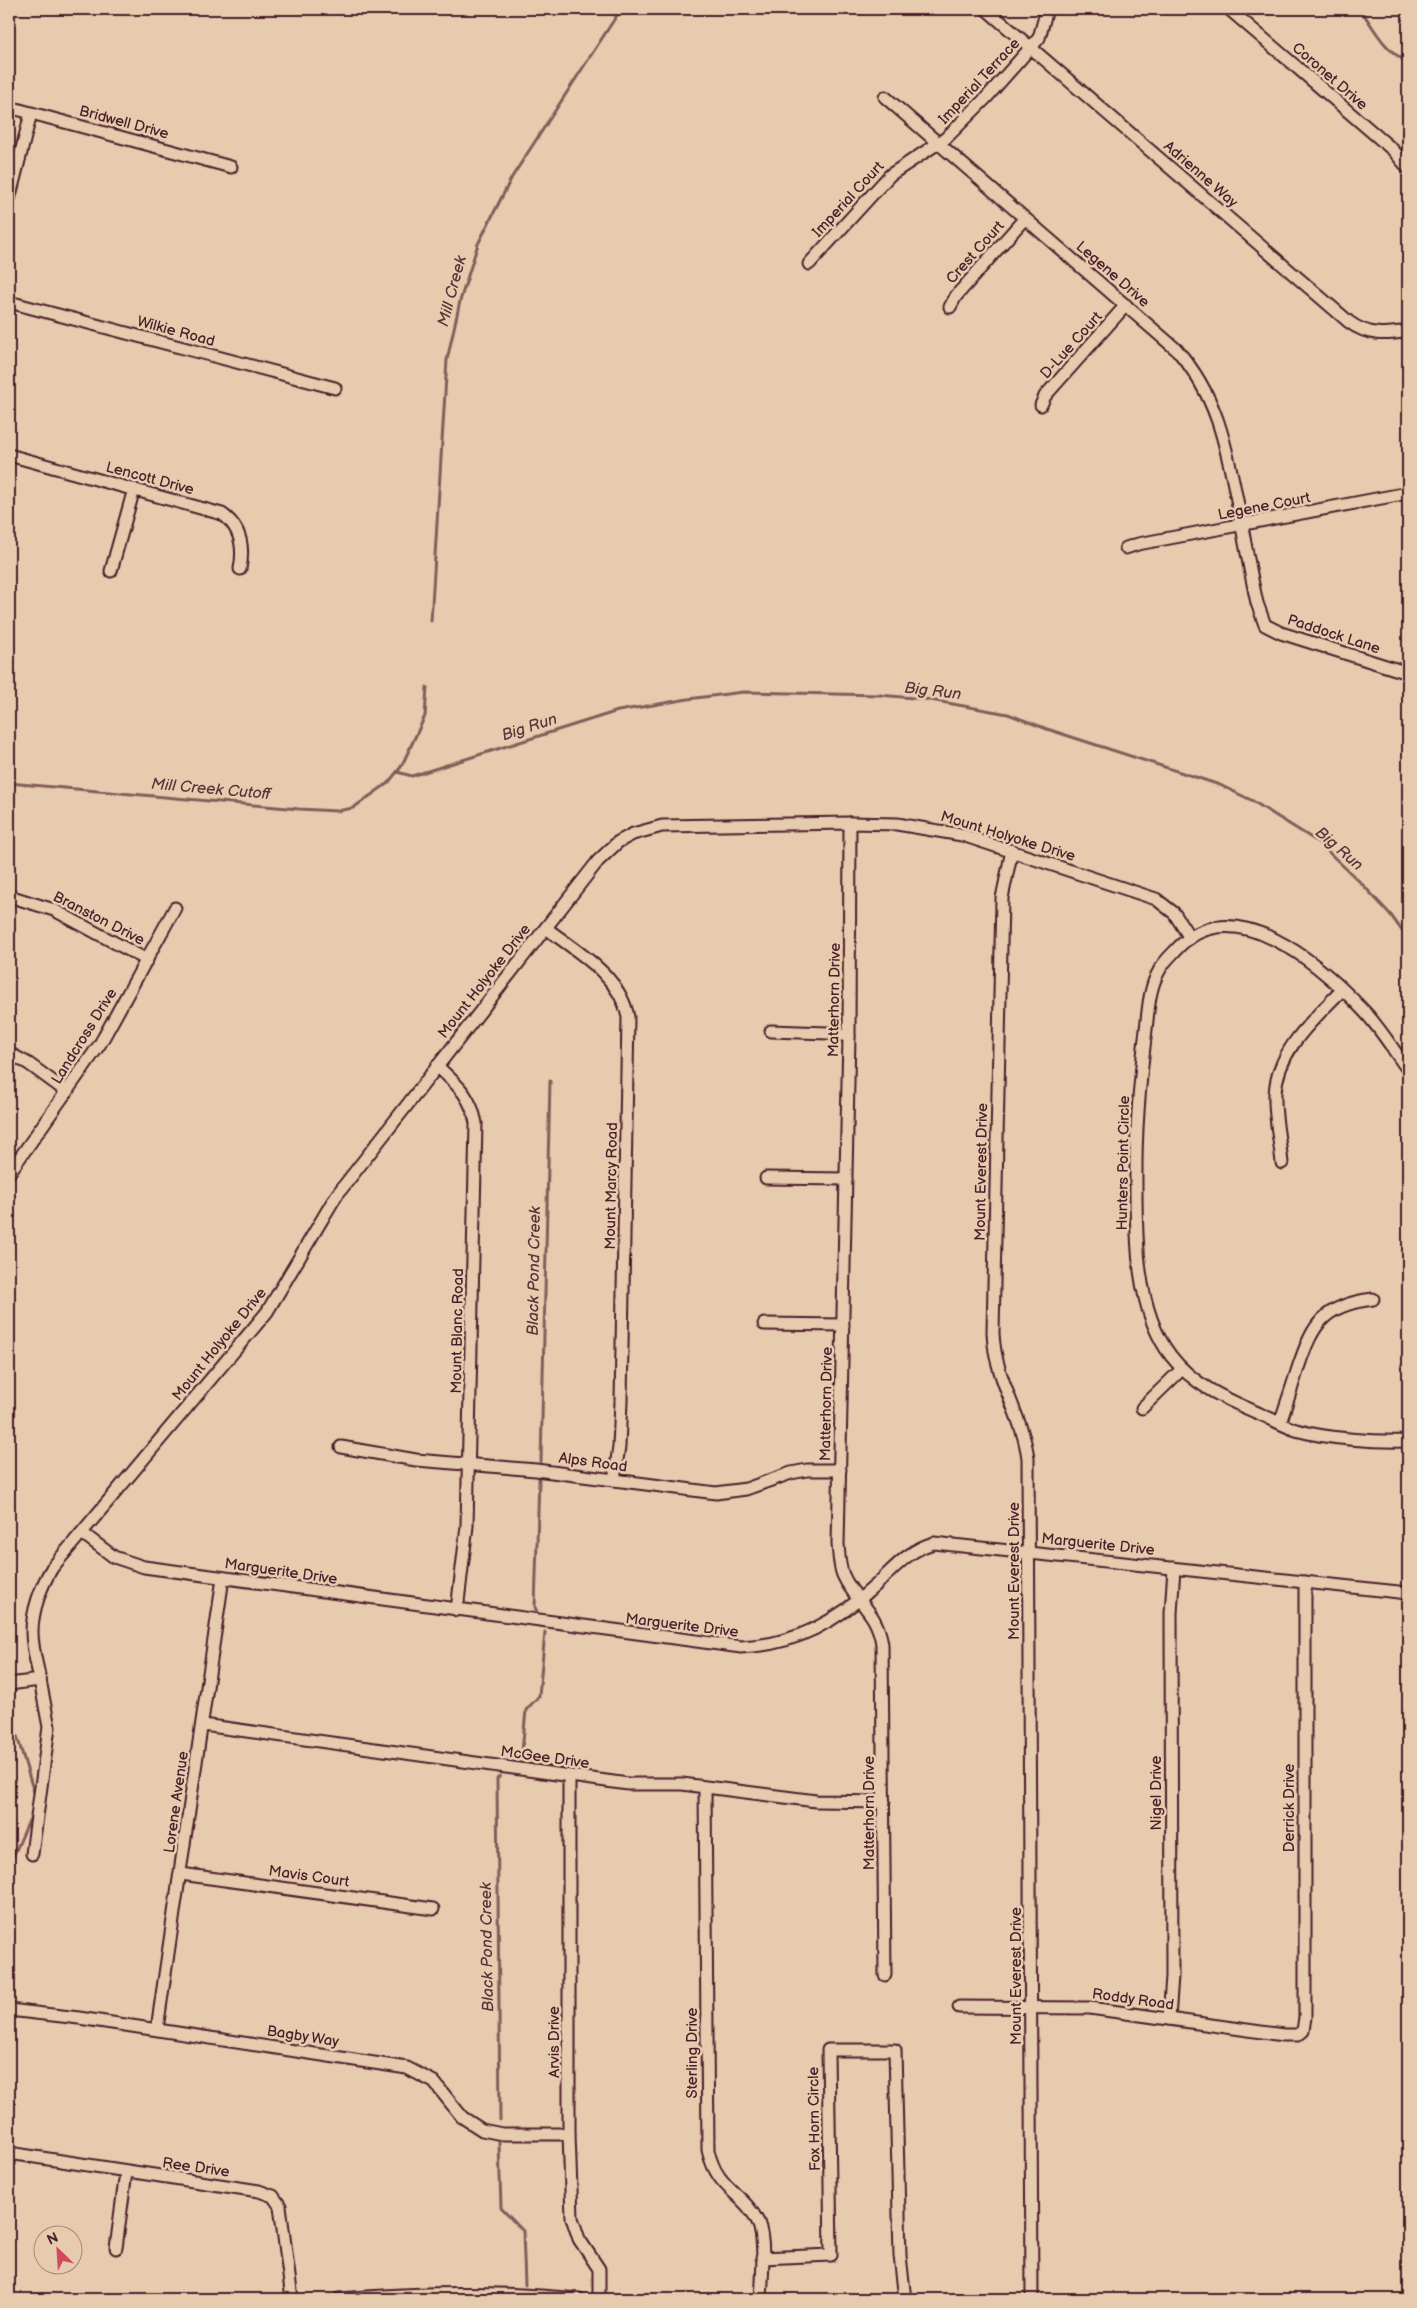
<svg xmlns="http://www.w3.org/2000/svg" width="1417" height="2308" font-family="'Balsamiq Sans',sans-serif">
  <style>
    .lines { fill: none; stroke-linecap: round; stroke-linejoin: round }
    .stream { stroke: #835d5a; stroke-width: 3 }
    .minor-casing { stroke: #4a1f2b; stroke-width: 15 }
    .minor { stroke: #e7cbae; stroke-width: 11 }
    .labels { text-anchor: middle; stroke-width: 5; stroke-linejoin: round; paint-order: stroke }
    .street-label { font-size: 15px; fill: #4a1f2b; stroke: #e7cbae }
    .water-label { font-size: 16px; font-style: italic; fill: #5d343b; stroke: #e7cbae }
  </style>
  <rect width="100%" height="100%" fill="#e7cbae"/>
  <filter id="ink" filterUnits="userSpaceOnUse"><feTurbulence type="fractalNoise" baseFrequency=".02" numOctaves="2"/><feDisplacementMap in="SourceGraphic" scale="10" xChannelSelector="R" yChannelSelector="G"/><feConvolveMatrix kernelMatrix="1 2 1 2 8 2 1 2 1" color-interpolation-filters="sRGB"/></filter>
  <g filter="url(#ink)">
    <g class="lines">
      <g class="stream">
        <path d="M1360,9c15,20 24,42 48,53"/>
        <path d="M431,621l16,-261 13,-59 18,-57 34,-67 109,-168"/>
        <path d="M397,772l15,4 206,-65 70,-12 55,-7 136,3 46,4 83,15 39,15 173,56 31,15 67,42 43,41 29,31 18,25"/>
        <path d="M9,783l290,26 38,2 16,-3 35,-25 13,-16 24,-51 2,-29"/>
        <path d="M541,1462l9,-381"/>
        <path d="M537,1612l-2,-5 4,-128"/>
        <path d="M9,1733l8,3 18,60"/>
        <path d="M516,1759l6,-7 4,-42 13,-14 6,-64"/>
        <path d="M9,1866l23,-52"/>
        <path d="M500,2120l-3,-341 3,-3"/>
        <path d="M499,2143l2,65 22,23 2,54"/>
      </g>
      <defs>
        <g id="minor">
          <path d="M986,9l363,313c19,14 36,13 59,9"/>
          <path d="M1229,9l164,141 15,18"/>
          <path d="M885,97l292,253c41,47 49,96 61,155 6,33 12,66 19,98l8,22 16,8 127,40"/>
          <path d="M9,107l222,60"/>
          <path d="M9,200l22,-87"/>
          <path d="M809,264l81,-89 56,-37 40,-40 53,-60 8,-29"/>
          <path d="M9,302l326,86"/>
          <path d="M950,307l6,-11 69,-78"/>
          <path d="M1041,405l4,-9 81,-91"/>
          <path d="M9,455l213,59c19,13 22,34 18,55"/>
          <path d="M1126,548l12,-4 270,-51"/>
          <path d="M111,571l23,-82"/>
          <path d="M850,823l-1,213 -11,508c1,10 1,22 5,31 11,26 34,35 39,69l3,331"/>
          <path d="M1012,850l-10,48 -9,435c2,48 29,80 35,125l4,841"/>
          <path d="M9,896l45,14 93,50"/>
          <path d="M546,928c31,24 74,47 82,89l-7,384 -2,46 -5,33"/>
          <path d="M771,1031l57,2 21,3"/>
          <path d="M9,1053l20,11 38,28"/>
          <path d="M437,1066c20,19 33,28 39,57l-9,403 -10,84"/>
          <path d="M1408,1070c-14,-19 -27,-41 -44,-59 -42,-45 -133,-126 -190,-59 -5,5 -12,12 -15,19 -11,19 -11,45 -14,67 -5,43 -9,84 -9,127 0,60 -3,142 35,191 23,30 55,43 89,58 12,5 24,12 36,16 31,9 80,12 112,11"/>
          <path d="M1282,1163c-2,-22 -8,-47 -7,-69 2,-44 39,-75 67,-104"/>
          <path d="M9,1173l91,-129 75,-136"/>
          <path d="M766,1178l80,1"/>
          <path d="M764,1324l79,1"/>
          <path d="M1142,1408l40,-39"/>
          <path d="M1280,1423c6,-18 12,-36 18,-55 15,-45 26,-63 75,-69"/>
          <path d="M341,1447l75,13 120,10 180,23 30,-4 45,-16 16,-3h33"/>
          <path d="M82,1533l32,24 30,10 597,80c55,-2 96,-26 135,-62 18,-17 34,-36 58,-42l474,50"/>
          <path d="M9,1684l31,-4c-3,-15 -8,-32 -8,-48 0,-21 9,-46 20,-64l215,-256 69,-116 262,-335 20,-19 15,-8 29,-8 188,-3 47,1 65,11 194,64 18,14 16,25"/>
          <path d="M203,1725l425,59h54l134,17 68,1"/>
          <path d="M569,1776v358l3,84 7,21 20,30v30"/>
          <path d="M705,1788l3,362c9,41 36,42 50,72 8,19 4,56 3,77"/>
          <path d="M32,1854l17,-127 -9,-47"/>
          <path d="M181,1874l252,35"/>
          <path d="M959,2007l131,1 193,27h15l5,-4 2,-14v-435"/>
          <path d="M9,2010l70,8 328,50 27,14 28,35 20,13 20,4h67"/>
          <path d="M1169,2019l3,-43 -1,-363 3,-45"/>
          <path d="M157,2029l66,-451"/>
          <path d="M9,2153l250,38 14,5 7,10 12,93"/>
          <path d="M116,2248l10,-76"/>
          <path d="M762,2258l69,-3 -3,-205h67l5,206 5,43"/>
          <path d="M339,2299c80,-7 160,-8 240,0"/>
        </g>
      </defs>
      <use href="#minor" class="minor-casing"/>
      <use href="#minor" class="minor"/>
    </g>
  </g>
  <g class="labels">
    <g class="street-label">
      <text transform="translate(1330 76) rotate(41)" y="5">Coronet Drive</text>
      <text transform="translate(979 81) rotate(-47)" y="5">Imperial Terrace</text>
      <text transform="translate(124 122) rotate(15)" y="5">Bridwell Drive</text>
      <text transform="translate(1201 174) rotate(41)" y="5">Adrienne Way</text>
      <text transform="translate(848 199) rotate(-47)" y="5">Imperial Court</text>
      <text transform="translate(975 252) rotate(-48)" y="5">Crest Court</text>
      <text transform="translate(1113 274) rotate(41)" y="5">Legene Drive</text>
      <text transform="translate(176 331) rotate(15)" y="5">Wilkie Road</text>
      <text transform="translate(1071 345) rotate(-48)" y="5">D-Lue Court</text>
      <text transform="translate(150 478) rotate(15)" y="5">Lencott Drive</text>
      <text transform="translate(1264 506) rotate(-11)" y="5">Legene Court</text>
      <text transform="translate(1334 634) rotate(18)" y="5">Paddock Lane</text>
      <text transform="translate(1008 836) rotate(17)" y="5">Mount Holyoke Drive</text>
      <text transform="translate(99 918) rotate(27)" y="5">Branston Drive</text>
      <text transform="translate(484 981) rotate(-52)" y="5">Mount Holyoke Drive</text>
      <text transform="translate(834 1000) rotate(-89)" y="5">Matterhorn Drive</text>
      <text transform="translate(84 1036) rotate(-58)" y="5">Landcross Drive</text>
      <text transform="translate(1123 1163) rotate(-89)" y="5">Hunters Point Circle</text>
      <text transform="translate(981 1172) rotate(-89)" y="5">Mount Everest Drive</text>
      <text transform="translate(611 1186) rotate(-89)" y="5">Mount Marcy Road</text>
      <text transform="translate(457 1331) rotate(-89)" y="5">Mount Blanc Road</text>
      <text transform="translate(219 1344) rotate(-51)" y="5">Mount Holyoke Drive</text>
      <text transform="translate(826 1404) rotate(-89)" y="5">Matterhorn Drive</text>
      <text transform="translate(593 1462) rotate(8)" y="5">Alps Road</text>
      <text transform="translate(1098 1544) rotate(6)" y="5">Marguerite Drive</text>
      <text transform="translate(281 1571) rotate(8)" y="5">Marguerite Drive</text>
      <text transform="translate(1014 1571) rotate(-90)" y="5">Mount Everest Drive</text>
      <text transform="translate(682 1625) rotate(7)" y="5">Marguerite Drive</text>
      <text transform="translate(545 1757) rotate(8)" y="5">McGee Drive</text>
      <text transform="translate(1156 1793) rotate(-90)" y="5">Nigel Drive</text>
      <text transform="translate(176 1802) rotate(-82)" y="5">Lorene Avenue</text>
      <text transform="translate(1289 1808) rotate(-90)" y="5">Derrick Drive</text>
      <text transform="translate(869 1813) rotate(-90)" y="5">Matterhorn Drive</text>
      <text transform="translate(309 1876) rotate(8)" y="5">Mavis Court</text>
      <text transform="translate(1016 1976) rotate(-90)" y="5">Mount Everest Drive</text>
      <text transform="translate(1133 1999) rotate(8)" y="5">Roddy Road</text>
      <text transform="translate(303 2036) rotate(9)" y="5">Bagby Way</text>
      <text transform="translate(554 2042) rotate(-90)" y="5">Arvis Drive</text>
      <text transform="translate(692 2053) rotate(-90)" y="5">Sterling Drive</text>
      <text transform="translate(814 2119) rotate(-91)" y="5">Fox Horn Circle</text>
      <text transform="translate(196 2167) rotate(8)" y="5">Ree Drive</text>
    </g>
    <g class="water-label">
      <text transform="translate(451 291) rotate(-75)" y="6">Mill Creek</text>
      <text transform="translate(933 690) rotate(7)" y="6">Big Run</text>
      <text transform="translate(529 726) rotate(-18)" y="6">Big Run</text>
      <text transform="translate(211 788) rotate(5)" y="6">Mill Creek Cutoff</text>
      <text transform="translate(1340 848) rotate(41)" y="6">Big Run</text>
      <text transform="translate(533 1271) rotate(-89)" y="6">Black Pond Creek</text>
      <text transform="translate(486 1947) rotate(-91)" y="6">Black Pond Creek</text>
    </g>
  </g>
  <rect width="1417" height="2308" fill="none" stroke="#e7cbae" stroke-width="30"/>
  <rect x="15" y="15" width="1387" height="2278" fill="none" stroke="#4a1f2b" stroke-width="2" filter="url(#ink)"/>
  <g transform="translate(58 2250) rotate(335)"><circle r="24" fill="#e7cbae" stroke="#a8867a"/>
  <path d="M0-4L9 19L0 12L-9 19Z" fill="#d1495b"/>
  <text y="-8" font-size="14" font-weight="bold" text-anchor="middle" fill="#4a1f2b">N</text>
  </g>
</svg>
